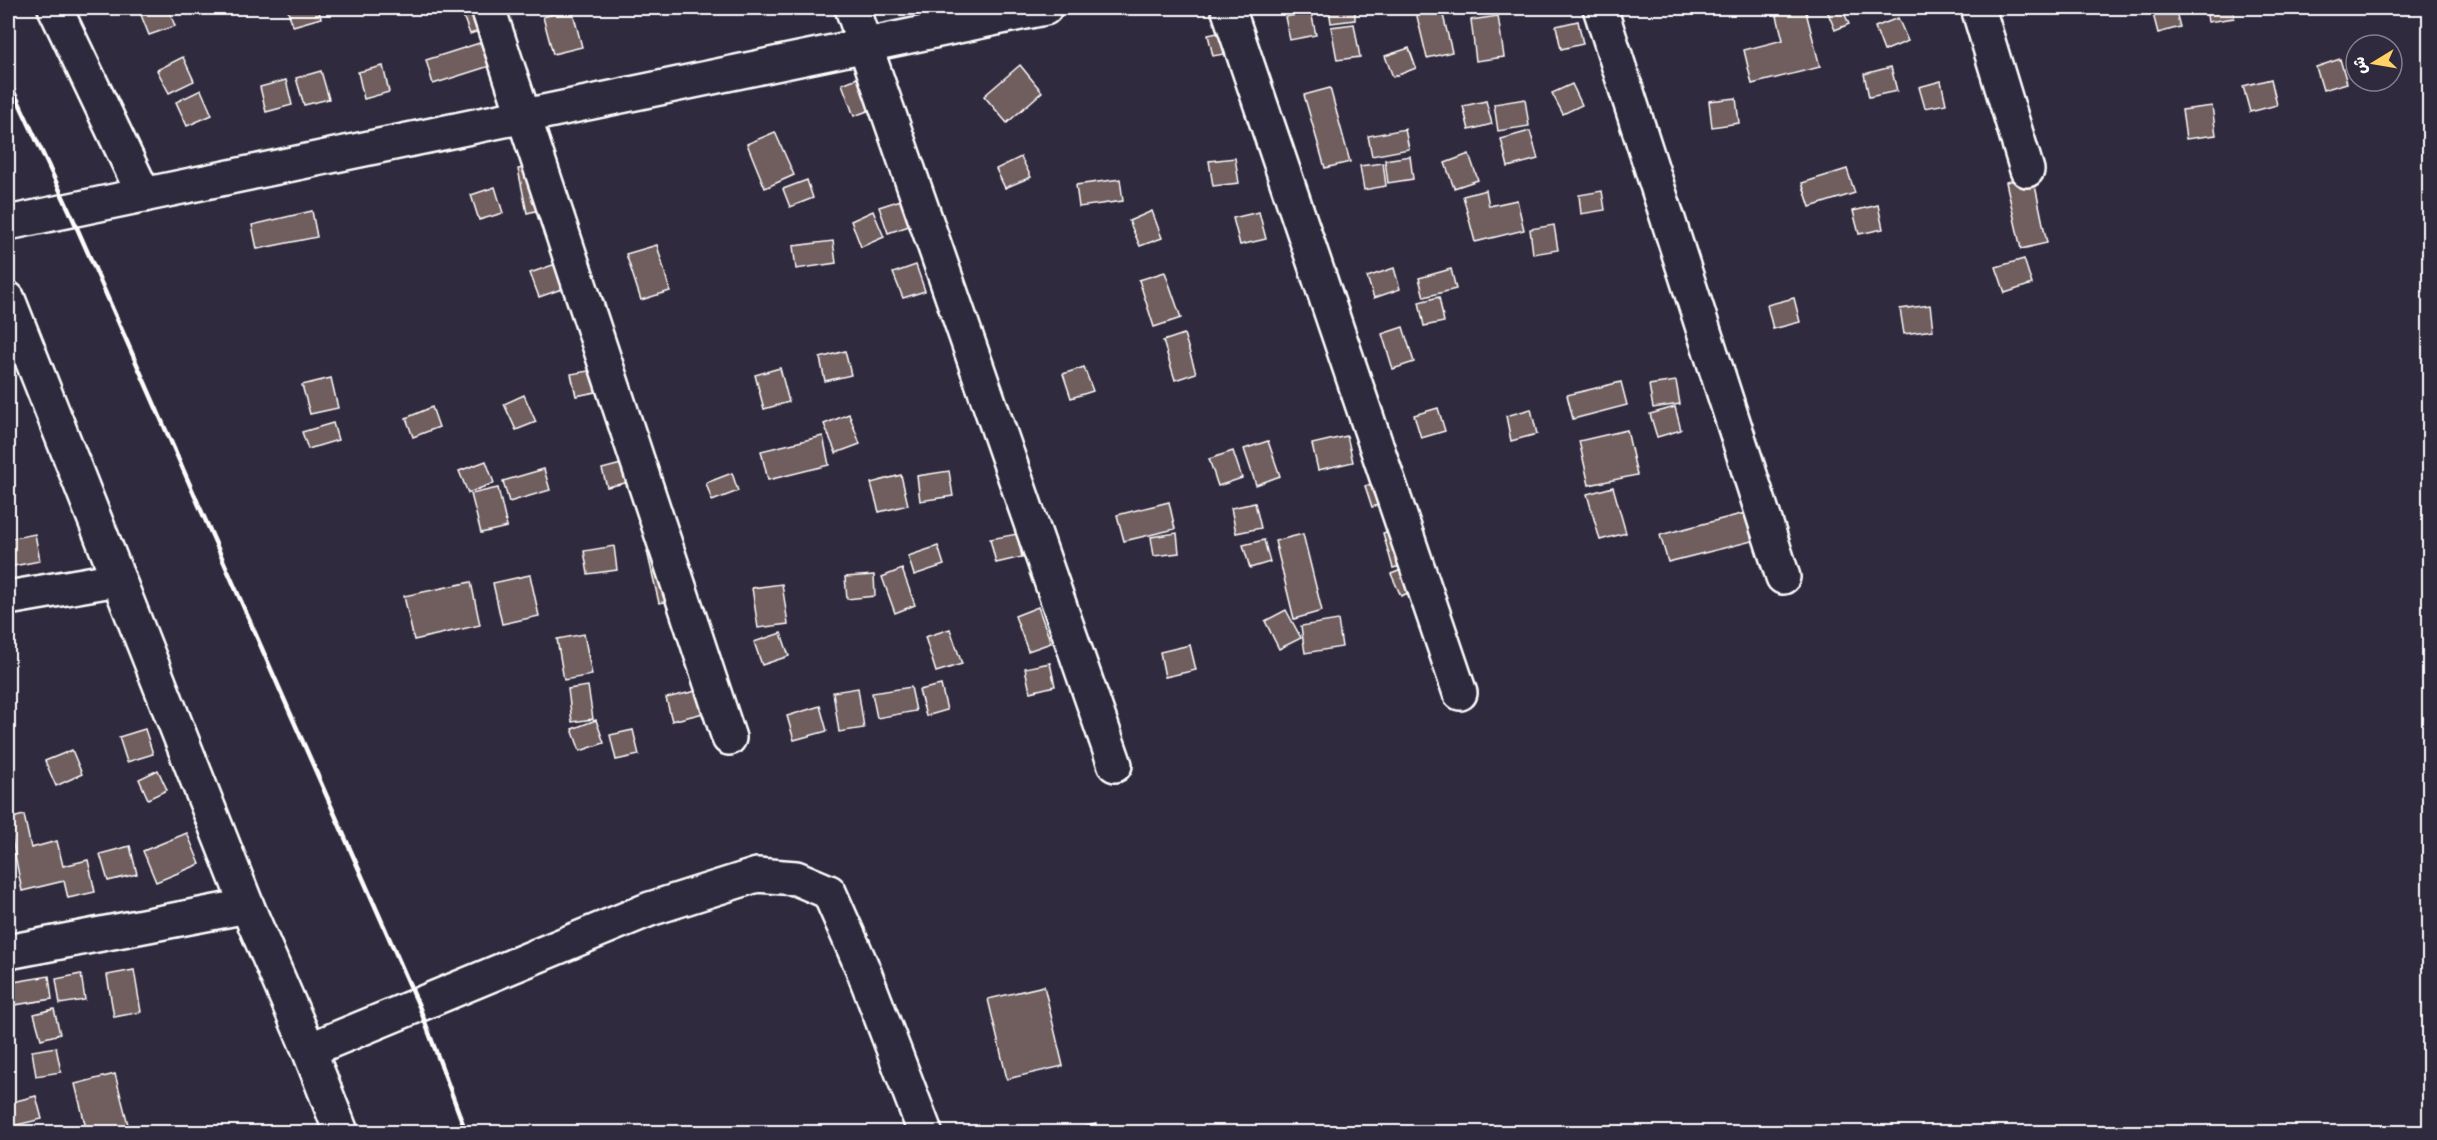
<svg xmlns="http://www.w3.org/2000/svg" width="2437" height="1140" font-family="'Shantell Sans','Playpen Sans Arabic',sans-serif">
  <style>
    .building { fill: #705d5d; stroke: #fff; stroke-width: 1.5 }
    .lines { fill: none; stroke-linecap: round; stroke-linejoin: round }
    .minor-casing { stroke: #fff; stroke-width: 38 }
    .minor { stroke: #2f2a3d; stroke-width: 33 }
    .rail { stroke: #fff; stroke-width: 4.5 }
  </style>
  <rect width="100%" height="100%" fill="#2f2a3d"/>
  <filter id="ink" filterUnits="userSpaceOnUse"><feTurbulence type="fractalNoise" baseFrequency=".0167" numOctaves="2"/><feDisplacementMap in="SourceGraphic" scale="12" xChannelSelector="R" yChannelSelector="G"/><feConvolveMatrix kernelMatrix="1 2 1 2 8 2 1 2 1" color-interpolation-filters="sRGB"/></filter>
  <g filter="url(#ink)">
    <g class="building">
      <path d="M163,8h5l7,18 -26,9 -8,-20z"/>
      <path d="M287,8h31l3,10 -28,8z"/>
      <path d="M460,8h29l6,17 -25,9z"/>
      <path d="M1329,8h26v12l-24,3z"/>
      <path d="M1415,8h44l-17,3 10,41 -25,6z"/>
      <path d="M1775,8h30l15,59 -68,17 -8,-34 39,-10z"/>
      <path d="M1826,8h16l7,16 -14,6z"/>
      <path d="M2162,8h13l5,19 -22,6 -6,-23z"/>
      <path d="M2206,8h27l1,10 -26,4z"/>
      <path d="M572,9l10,38 -29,7 -10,-37z"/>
      <path d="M1311,12l5,23 -26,5 -5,-23z"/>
      <path d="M1498,16l6,41 -28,4 -5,-41z"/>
      <path d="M1898,18l10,23 -24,10 -9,-24z"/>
      <path d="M1578,21l5,23 -22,5 -5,-23z"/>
      <path d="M1354,24l6,33 -23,3 -6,-33z"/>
      <path d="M1236,29l5,22 -28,5 -5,-21z"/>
      <path d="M489,40l7,24 -63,20 -7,-24z"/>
      <path d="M1409,48l7,20 -23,9 -8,-21z"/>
      <path d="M183,57l11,24 -25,12 -12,-23z"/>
      <path d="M2340,59l7,24 -24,7 -7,-23z"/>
      <path d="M1020,65l22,27 -35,31 -23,-27z"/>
      <path d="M383,66l6,26 -25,7 -6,-27z"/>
      <path d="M1891,67l6,24 -28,6 -5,-23z"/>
      <path d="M321,71l8,28 -25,6 -8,-27z"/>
      <path d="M860,77l13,32 -19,7 -12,-32z"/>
      <path d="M2271,79l6,26 -27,7 -7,-26z"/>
      <path d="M286,80l6,25 -26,7 -6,-25z"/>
      <path d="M1941,81l5,23 -21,4 -6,-21z"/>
      <path d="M1572,84l10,21 -19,9 -11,-21z"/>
      <path d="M1330,88l20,74 -25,6 -21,-73z"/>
      <path d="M201,90l11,25 -25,11 -11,-24z"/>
      <path d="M1736,98l3,25 -27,4 -3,-26z"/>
      <path d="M1525,99l4,27 -31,5 -4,-27z"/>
      <path d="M1486,101l6,23 -23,6 -6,-24z"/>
      <path d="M2212,106l4,29 -30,4 -4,-29z"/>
      <path d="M1405,129l4,20 -37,7 -4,-20z"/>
      <path d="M1530,131l8,28 -30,8 -7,-28z"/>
      <path d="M775,132l19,43 -29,13 -18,-44z"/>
      <path d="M1469,154l9,26 -24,8 -9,-25z"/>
      <path d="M1410,156l3,23 -25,4 -3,-23z"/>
      <path d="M1021,157l10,20 -26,11 -9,-19z"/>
      <path d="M1235,158l4,25 -26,3 -4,-25z"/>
      <path d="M1383,163l3,23 -22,4 -4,-24z"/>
      <path d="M542,164l9,43 -24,6 -9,-44z"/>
      <path d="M1847,169l8,24 -45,14 -8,-24z"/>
      <path d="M2033,176l14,67 -26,6 -15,-67z"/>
      <path d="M1120,179l3,22 -44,6 -3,-22z"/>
      <path d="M807,180l6,18 -23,9 -7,-18z"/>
      <path d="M495,187l8,26 -24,7 -8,-25z"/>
      <path d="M1486,190l3,16 28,-6 7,30 -49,12 -12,-46z"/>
      <path d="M1602,191l3,19 -24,4 -2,-19z"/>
      <path d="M904,199l8,26 -24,8 -9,-26z"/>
      <path d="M1878,205l5,24 -24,5 -6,-23z"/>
      <path d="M312,211l5,26 -60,12 -5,-24z"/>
      <path d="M873,211l11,26 -23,10 -10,-26z"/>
      <path d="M1152,211l10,27 -22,8 -11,-25z"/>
      <path d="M1259,212l7,27 -26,6 -7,-27z"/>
      <path d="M1554,225l4,25 -25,4 -3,-25z"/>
      <path d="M833,241l3,22 -40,6 -3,-23z"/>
      <path d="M657,245l13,46 -29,9 -15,-46z"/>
      <path d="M570,259l9,24 -40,14 -9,-24z"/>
      <path d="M2024,259l8,25 -27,9 -9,-26z"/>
      <path d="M916,265l9,26 -22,7 -10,-25z"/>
      <path d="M1394,268l6,21 -26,9 -7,-21z"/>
      <path d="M1451,269l5,20 -32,8 -5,-19z"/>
      <path d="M1165,272l16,46 -27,9 -15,-47z"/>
      <path d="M1439,297l5,25 -20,4 -5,-24z"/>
      <path d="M1794,298l6,24 -27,7 -6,-24z"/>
      <path d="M1930,305l3,25 -29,4 -4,-25z"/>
      <path d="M1403,327l11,35 -21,7 -11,-35z"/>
      <path d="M1184,334l12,39 -21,7 -12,-39z"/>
      <path d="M845,351l6,24 -26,6 -5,-23z"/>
      <path d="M616,366l4,21 -44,9 -5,-22z"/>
      <path d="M1084,367l9,24 -22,7 -8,-24z"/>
      <path d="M780,368l9,34 -25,7 -9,-34z"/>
      <path d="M331,378l7,30 -28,6 -8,-29z"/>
      <path d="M1676,381l4,23 -27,4 -4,-23z"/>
      <path d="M1621,382l6,23 -54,14 -6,-24z"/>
      <path d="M524,395l12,27 -20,8 -12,-26z"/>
      <path d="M432,407l7,20 -26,10 -7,-19z"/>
      <path d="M1675,407l6,23 -24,7 -7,-23z"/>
      <path d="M1438,408l7,23 -24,7 -7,-23z"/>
      <path d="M1531,409l6,25 -26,7 -5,-25z"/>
      <path d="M849,414l11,30 -24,9 -12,-29z"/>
      <path d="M333,423l5,17 -30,9 -6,-17z"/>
      <path d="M8,425l4,27 -4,1z"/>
      <path d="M1627,430l10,45 -48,10 -10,-44z"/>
      <path d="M823,436l6,29 -61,15 -7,-29z"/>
      <path d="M1347,436l6,26 -35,8 -6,-26z"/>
      <path d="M1268,441l12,35 -24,9 -12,-36z"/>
      <path d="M1233,451l9,27 -24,8 -9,-27z"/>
      <path d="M486,461l8,22 -26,10 -9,-22z"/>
      <path d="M625,463l5,19 -23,5 -5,-18z"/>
      <path d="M544,469l6,21 -41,12 -6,-21z"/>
      <path d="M949,471l4,25 -33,5 -3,-25z"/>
      <path d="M732,473l6,18 -26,10 -6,-18z"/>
      <path d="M901,475l7,30 -29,7 -8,-29z"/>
      <path d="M1387,479l7,21 -22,7 -7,-21z"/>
      <path d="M1613,487l13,46 -26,7 -13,-46z"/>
      <path d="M498,488l9,39 -26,6 -10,-39z"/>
      <path d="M1169,502l6,27 -51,12 -7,-26z"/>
      <path d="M1255,503l6,25 -25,5 -5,-25z"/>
      <path d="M1749,512l7,28 -88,22 -8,-27z"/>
      <path d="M1409,526l10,35 -26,7 -10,-35z"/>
      <path d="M1177,533l2,20 -25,3 -3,-19z"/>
      <path d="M35,534l5,27 -32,6v-28z"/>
      <path d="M1017,534l5,23 -26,6 -6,-24z"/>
      <path d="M1303,534l19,77 -28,8 -19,-78z"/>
      <path d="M1264,540l6,22 -20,6 -7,-23z"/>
      <path d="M674,544l13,53 -28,6 -12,-52z"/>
      <path d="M614,546l3,24 -29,4 -4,-23z"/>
      <path d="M938,546l6,19 -30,10 -6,-19z"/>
      <path d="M1419,563l9,22 -27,11 -10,-22z"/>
      <path d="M902,569l13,36 -20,8 -13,-36z"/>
      <path d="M530,575l9,41 -37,8 -9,-41z"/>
      <path d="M874,575l1,21 -28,3 -2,-22z"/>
      <path d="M471,582l9,43 -66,15 -10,-44z"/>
      <path d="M782,584l6,40 -30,4 -6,-40z"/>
      <path d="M1038,607l13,36 -23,8 -13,-35z"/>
      <path d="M1286,610l15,28 -22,11 -14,-28z"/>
      <path d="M1338,620l4,27 -37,6 -4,-27z"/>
      <path d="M950,629l12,35 -26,8 -11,-35z"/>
      <path d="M781,633l8,23 -27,9 -8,-23z"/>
      <path d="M584,634l8,41 -28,5 -7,-41z"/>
      <path d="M1190,645l6,25 -31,7 -5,-25z"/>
      <path d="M1050,663l5,23 -25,6 -5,-24z"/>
      <path d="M722,685l5,22 -55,14 -6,-23z"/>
      <path d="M941,685l6,25 -21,6 -7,-26z"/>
      <path d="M588,686l5,33 -21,3 -4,-33z"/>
      <path d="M911,687l5,24 -39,7 -5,-25z"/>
      <path d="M858,688l6,40 -25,4 -6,-40z"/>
      <path d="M820,706l7,25 -33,9 -7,-24z"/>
      <path d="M596,720l8,23 -24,8 -8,-22z"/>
      <path d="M145,729l8,25 -26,8 -8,-25z"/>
      <path d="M633,730l6,25 -23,5 -6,-25z"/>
      <path d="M72,750l10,24 -26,12 -11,-25z"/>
      <path d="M158,770l9,20 -19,9 -9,-20z"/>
      <path d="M24,815l7,33 26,-7 6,25 25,-6 7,32 -27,6 -4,-17 -42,10 -14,-72z"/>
      <path d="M187,833l13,31 -44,18 -13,-31z"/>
      <path d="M130,846l7,28 -29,7 -8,-27z"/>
      <path d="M134,970l7,42 -27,5 -7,-42z"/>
      <path d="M81,974l4,26 -25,4 -4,-25z"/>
      <path d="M49,976l3,23 -44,7v-23z"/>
      <path d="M1044,986l19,80 -56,13 -19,-80z"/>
      <path d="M54,1009l6,25 -19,5 -7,-25z"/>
      <path d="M56,1047l5,25 -25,4 -4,-25z"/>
      <path d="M115,1074l15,58h-43l-12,-48z"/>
      <path d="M36,1096l6,23 -34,8v-24z"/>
      <path d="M1096,1124l2,8h-36z"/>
    </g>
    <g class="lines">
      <defs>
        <g id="minor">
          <path d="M55,8l89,187"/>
          <path d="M488,8l241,730"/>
          <path d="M852,8l263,757"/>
          <path d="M1228,8l232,685"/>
          <path d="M1600,8l183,569"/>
          <path d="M1978,8l49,162"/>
          <path d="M8,223l1037,-215"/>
          <path d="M8,299l239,607 62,144 32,82"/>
          <path d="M8,598l110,-19"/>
          <path d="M8,952l239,-46"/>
          <path d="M309,1050l341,-141 107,-34 39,3 33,14 33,75 63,165"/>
        </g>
      </defs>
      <use href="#minor" class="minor-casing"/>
      <use href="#minor" class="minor"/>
      <path class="rail" d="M8,79l62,133 349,794 47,126"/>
    </g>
  </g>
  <rect width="2437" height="1140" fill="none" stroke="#2f2a3d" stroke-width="30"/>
  <rect x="15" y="15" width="2407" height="1110" fill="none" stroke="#fff" stroke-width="2" filter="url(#ink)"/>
  <g transform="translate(2374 63) rotate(259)"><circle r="28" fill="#2f2a3d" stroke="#827f8b" stroke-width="1.5"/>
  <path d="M0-4.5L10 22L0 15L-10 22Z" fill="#ffd166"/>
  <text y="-9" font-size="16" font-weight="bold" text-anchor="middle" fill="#ffffff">ش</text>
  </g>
</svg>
